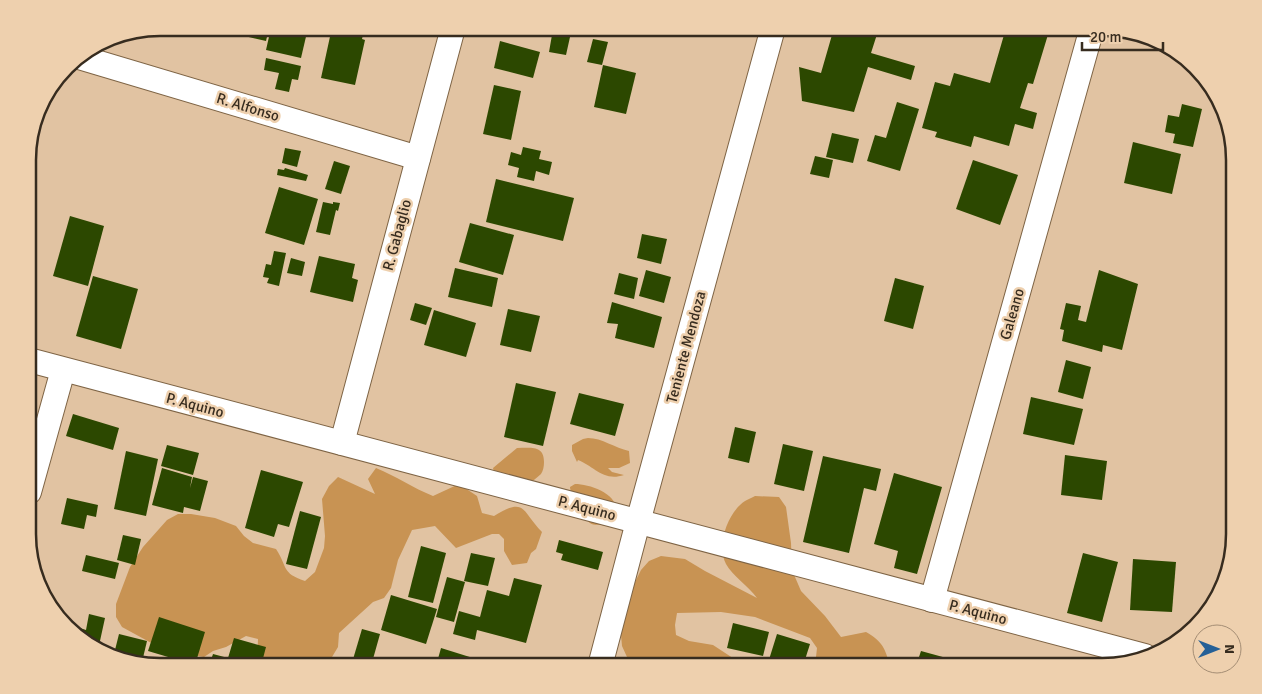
<svg xmlns="http://www.w3.org/2000/svg" width="1262" height="694" font-family="Signika,sans-serif">
  <style>
    .green { fill: #c89353 }
    .building { fill: #2c4800 }
    .lines { fill: none; stroke-linecap: round; stroke-linejoin: round }
    .street-casing { stroke: #7e6445; stroke-width: 26 }
    .street { stroke: #fff; stroke-width: 24 }
    .labels { text-anchor: middle; stroke-width: 5; stroke-linejoin: round; paint-order: stroke }
    .street-label { font-size: 15px; fill: #372c1f; stroke: #eed0ae }
    .rim { fill: none; stroke: #372c1f; stroke-width: 2.5 }
  </style>
  <rect width="100%" height="100%" fill="#e1c3a2"/>
  <g class="green">
    <path d="M588,438c14,0 27,10 41,13l1,12 -11,5h-11l4,4 12,3c-21,7 -30,-9 -46,-15l-1,2 -5,-11v-6l11,-6z"/>
    <path d="M517,448c14,0 27,-3 27,14 0,5 -1,9 -3,12 -4,4 -9,7 -13,11l-32,-5 -3,-12z"/>
    <path d="M376,468c20,8 37,20 57,28l26,-12 18,12 5,17 12,3c32,-20 28,-4 48,16l-6,17 -5,4 -4,10 -15,2 -8,-14v-12l-5,-5h-7l-36,14 -21,-22 -23,4 -14,30 -7,28 -7,10 -11,4 -34,31 -1,14 -6,10 -9,8 -66,1 1,-27 -12,-3 -20,11 -13,4 -9,6 -12,-2 -19,7 -7,-11 -44,-24 -6,-10v-13l14,-37 13,-20 24,-27 11,-6h13l24,4 21,8 8,10 9,7 23,6c12,18 5,24 29,32l10,-9 9,-24 1,-12 -3,-37 7,-13 9,-9 37,17 -7,-15z"/>
    <path d="M575,484c16,0 50,12 39,34 -1,3 -6,6 -8,8 -6,-2 -12,0 -16,-3 -7,-4 -20,-29 -20,-36z"/>
    <path d="M755,496l24,1 7,10 5,36 1,27 9,21 24,25 16,21 25,-5c17,10 19,16 24,34h-75l2,-18 -7,-10 -55,-21 -34,-5 -44,1 -2,12 1,10 13,6 24,4 32,21h-109l-9,-9 -5,-11 -1,-11 2,-13 12,-40 6,-12 8,-9 12,-5 24,3 20,12 52,27c-8,-11 -25,-23 -31,-34 -10,-19 2,-52 19,-63 3,-2 7,-3 10,-5z"/>
  </g>
  <g class="building">
    <path d="M219,28h50l-3,13 -47,-11z"/>
    <path d="M271,28h37l-7,30 -35,-8z"/>
    <path d="M345,28l19,3 -2,8 3,1 -10,45 -34,-7 10,-46 12,3z"/>
    <path d="M532,28h40l-6,27 -17,-3 3,-17 -20,-5z"/>
    <path d="M834,28h45l-8,25 44,13 -4,14 -43,-13 -14,45 -52,-11 -3,-34 22,6z"/>
    <path d="M1006,28h44l-17,56 -5,-1 -8,25 17,5 -4,16 -18,-5 -6,22 -35,-10 -3,11 -36,-10 2,-5 -15,-4 13,-46 15,4 4,-13 36,10z"/>
    <path d="M593,39l15,3 -6,23 -15,-3z"/>
    <path d="M500,41l40,11 -7,26 -39,-10z"/>
    <path d="M266,58l35,8 -3,14 -6,-1 -3,13 -14,-3 4,-16 -15,-3z"/>
    <path d="M603,65l33,8 -10,41 -32,-7z"/>
    <path d="M494,85l27,6 -10,49 -28,-6z"/>
    <path d="M897,102l22,7 -19,62 -33,-10 8,-26 11,3z"/>
    <path d="M1182,104l20,5 -9,38 -20,-4 2,-9 -10,-2 3,-17 11,2z"/>
    <path d="M832,133l27,6 -6,24 -27,-6z"/>
    <path d="M1133,142l48,12 -9,40 -48,-11z"/>
    <path d="M523,147l18,4 -2,8 13,3 -3,13 -13,-4 -2,10 -17,-4 2,-9 -11,-3 3,-13 10,3z"/>
    <path d="M285,148l16,3 -4,16 -15,-4z"/>
    <path d="M815,156l18,4 -4,18 -19,-4z"/>
    <path d="M973,160l45,15 -18,50 -44,-16z"/>
    <path d="M334,161l16,5 -9,28 -16,-5z"/>
    <path d="M285,168l23,7 -2,6 -29,-6 1,-6 6,1z"/>
    <path d="M496,179l78,19 -11,43 -77,-19z"/>
    <path d="M279,187l39,12 -14,46 -39,-12z"/>
    <path d="M323,202l10,2v-2l7,1 -2,8 -2,-1 -6,25 -14,-3z"/>
    <path d="M70,216l34,10 -16,60 -35,-10z"/>
    <path d="M470,223l44,12 -11,40 -44,-13z"/>
    <path d="M642,234l25,5 -6,25 -24,-6z"/>
    <path d="M274,251l12,2 -7,33 -12,-3 2,-5 -6,-1 3,-13 5,1z"/>
    <path d="M319,256l36,8 -3,14 6,2 -5,22 -43,-10z"/>
    <path d="M291,258l14,4 -3,14 -15,-3z"/>
    <path d="M455,268l43,10 -6,29 -44,-10z"/>
    <path d="M646,270l25,7 -7,26 -25,-7z"/>
    <path d="M1099,270l39,14 -16,66 -19,-5 -1,7 -40,-11 2,-11 -4,-1 6,-26 15,3 -3,14 8,2z"/>
    <path d="M619,273l19,5 -4,21 -20,-5z"/>
    <path d="M93,276l45,13 -17,60 -45,-13z"/>
    <path d="M895,278l29,8 -11,43 -29,-8z"/>
    <path d="M612,302l50,15 -8,31 -39,-10 3,-14 -11,-1z"/>
    <path d="M415,303l17,5 -6,17 -16,-5z"/>
    <path d="M508,309l32,7 -9,36 -31,-7z"/>
    <path d="M434,310l42,13 -10,34 -42,-12z"/>
    <path d="M1066,360l25,7 -8,32 -25,-7z"/>
    <path d="M516,383l40,9 -13,54 -39,-9z"/>
    <path d="M579,393l45,11 -9,32 -45,-12z"/>
    <path d="M1031,397l52,12 -9,36 -51,-11z"/>
    <path d="M73,414l46,14 -6,22 -47,-14z"/>
    <path d="M735,427l21,5 -7,31 -21,-5z"/>
    <path d="M783,444l30,7 -9,40 -30,-7z"/>
    <path d="M167,445l32,8 -6,22 -32,-9z"/>
    <path d="M126,451l32,8 -12,57 -32,-7z"/>
    <path d="M1065,455l42,6 -5,39 -41,-5z"/>
    <path d="M823,456l58,13 -5,22 -12,-3 -15,65 -46,-11z"/>
    <path d="M162,468l30,9 -2,11 3,-11 15,4 -8,30 -16,-4 -1,6 -31,-8z"/>
    <path d="M261,470l42,12 -14,45 -11,-3 -4,13 -29,-9z"/>
    <path d="M894,473l48,14 -25,87 -23,-6 4,-17 -24,-7z"/>
    <path d="M67,498l31,7 -2,12 -9,-2 -3,14 -23,-5z"/>
    <path d="M300,511l21,6 -14,52 -21,-5z"/>
    <path d="M123,535l18,4 -6,26 -18,-5z"/>
    <path d="M559,540l44,12 -5,18 -37,-10 2,-6 -7,-2z"/>
    <path d="M421,546l25,7 -13,50 -25,-6z"/>
    <path d="M471,553l24,5 -7,28 -24,-5z"/>
    <path d="M1083,553l35,9 -16,60 -35,-9z"/>
    <path d="M86,555l33,8 -4,16 -33,-8z"/>
    <path d="M1133,559l43,3 -4,50 -42,-2z"/>
    <path d="M447,577l18,5 -11,40 -18,-5z"/>
    <path d="M514,578l28,7 -16,58 -49,-13 -2,10 -22,-6 6,-23 21,6 7,-27 22,6z"/>
    <path d="M391,595l46,14 -11,35 -45,-14z"/>
    <path d="M89,614l16,4 -7,32 -4,-1 -26,-25 18,6z"/>
    <path d="M159,617l46,15 -10,33 -47,-14z"/>
    <path d="M733,623l36,9 -6,24 -36,-8z"/>
    <path d="M362,629l18,5 -9,32h-20z"/>
    <path d="M119,634l28,7 -5,21 -28,-8z"/>
    <path d="M777,634l33,10 -7,22h-36z"/>
    <path d="M234,638l32,9 -5,19h-52l4,-12 15,4z"/>
    <path d="M441,648l32,10 -3,8h-34z"/>
    <path d="M921,651l40,11 -1,4h-44z"/>
  </g>
  <g class="lines">
    <defs>
      <g id="street">
        <path d="M79,57l339,101"/>
        <path d="M29,360l1116,296"/>
        <path d="M342,443l111,-415"/>
        <path d="M29,492l34,-122"/>
        <path d="M932,600l160,-572"/>
        <path d="M600,666l38,-144 135,-494"/>
      </g>
    </defs>
    <use href="#street" class="street-casing"/>
    <use href="#street" class="street"/>
  </g>
  <g class="labels">
    <g class="street-label">
      <text transform="translate(248 107) rotate(17)" y="5">R. Alfonso</text>
      <text transform="translate(397 235) rotate(-75)" y="5">R. Gabaglio</text>
      <text transform="translate(1012 314) rotate(-74)" y="5">Galeano</text>
      <text transform="translate(686 347) rotate(-75)" y="5">Teniente Mendoza</text>
      <text transform="translate(195 405) rotate(15)" y="5">P. Aquino</text>
      <text transform="translate(587 508) rotate(15)" y="5">P. Aquino</text>
      <text transform="translate(978 612) rotate(15)" y="5">P. Aquino</text>
    </g>
  </g>
  <path d="M0 0H1262V694H0ZM160 36H1102A124 124 0 0 1 1226 160V534A124 124 0 0 1 1102 658H160A124 124 0 0 1 36 534V160A124 124 0 0 1 160 36Z" fill="#eed0ae" fill-rule="evenodd"/>
  <path class="rim" d="M160 36H1102A124 124 0 0 1 1226 160V534A124 124 0 0 1 1102 658H160A124 124 0 0 1 36 534V160A124 124 0 0 1 160 36Z"/>
  <g transform="translate(1217 649) rotate(90)"><circle r="24" fill="#eed0ae" stroke="#a58e75"/>
  <path d="M0-4L9 19L0 12L-9 19Z" fill="#256097"/>
  <text y="-8" font-size="14" font-weight="bold" text-anchor="middle" fill="#372c1f">N</text>
  </g>
  <path d="M1082 42v8h81v-8" fill="none" stroke="#372c1f" stroke-width="2.5"/>
  <text x="1090" y="42" font-size="15" fill="#372c1f" stroke="#eed0ae" stroke-width="4" paint-order="stroke">20 m</text>
</svg>
